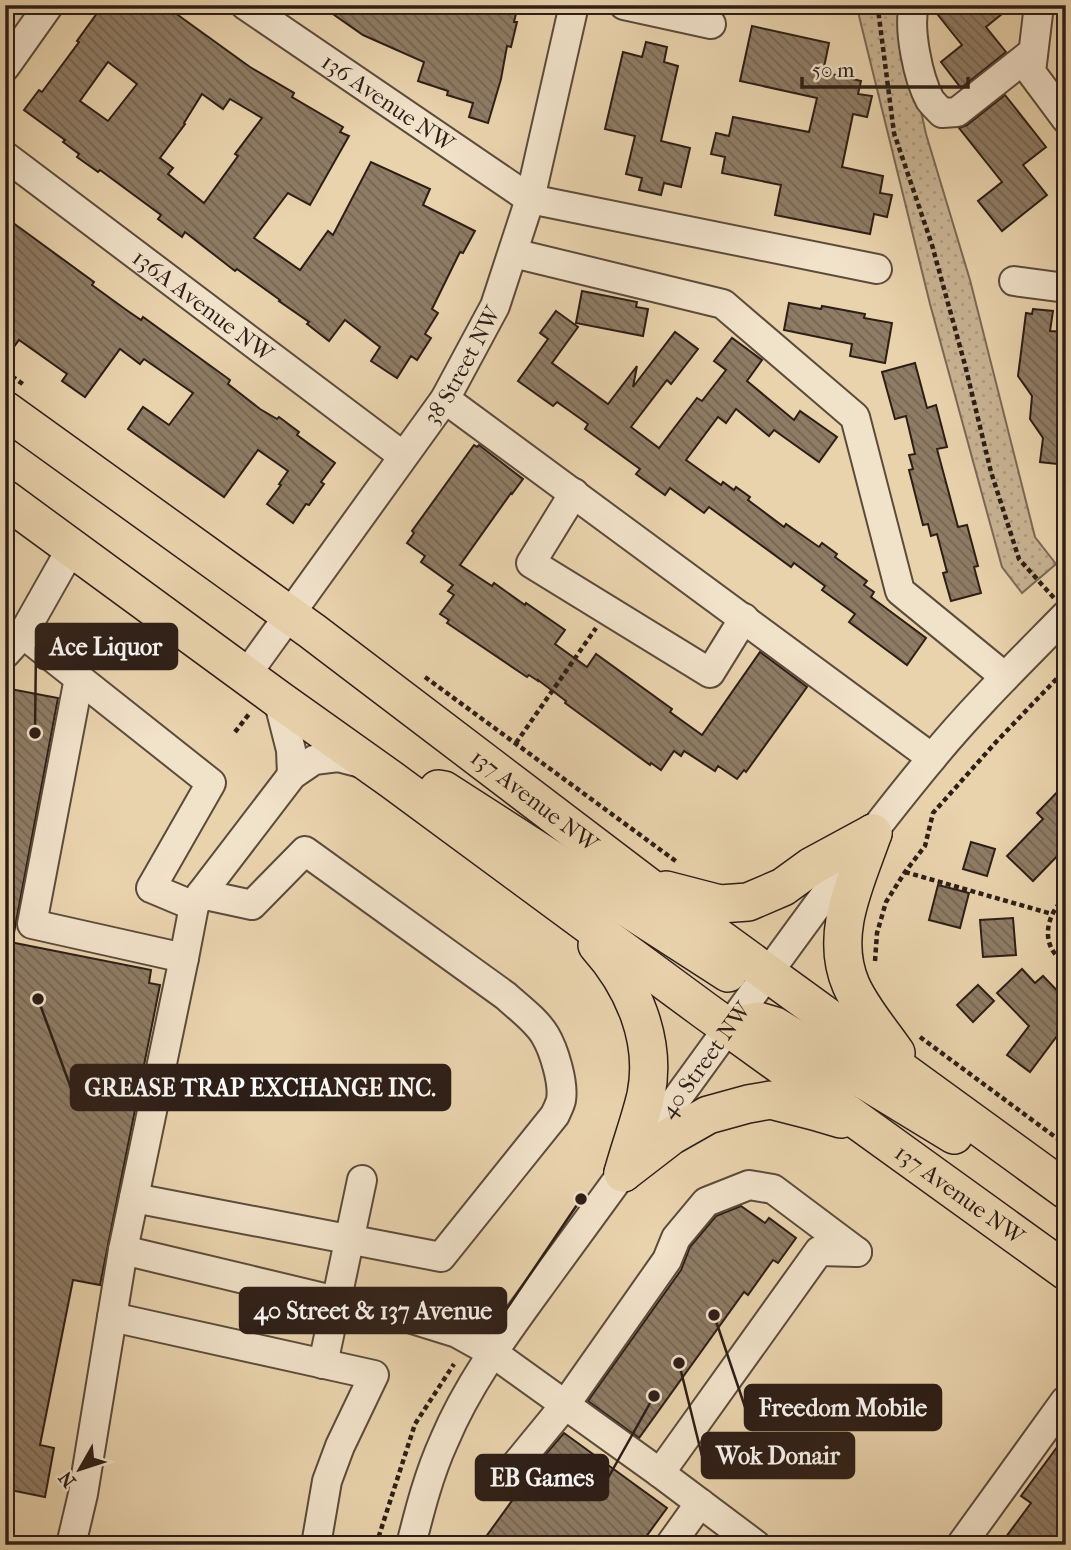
<svg xmlns="http://www.w3.org/2000/svg" width="1071" height="1550" font-family="'IM FELL French Canon',serif">
  <style>
    .park { fill: url(#park-dots); stroke: #7b6956; stroke-width: 2 }
    .building { fill: url(#building-back-hatch); stroke: #2d1e17; stroke-width: 2; fill-rule: evenodd }
    .lines { fill: none; stroke-linecap: round; stroke-linejoin: round }
    .minor-casing { stroke: #5c4b3c; stroke-width: 32 }
    .major-casing { stroke: #2d1e17; stroke-width: 40 }
    .path { stroke: #2d1e17; stroke-width: 4.5; stroke-dasharray: 5 3.5; stroke-linecap: butt }
    .minor { stroke: #f1e2ca; stroke-width: 28 }
    .major { stroke: #e9d3ad; stroke-width: 37 }
    .labels { text-anchor: middle; stroke-width: 7; stroke-linejoin: round; paint-order: stroke }
    .street-label { font-size: 23px; fill: #2d1e17; stroke: #f1e2ca }
    .leader { fill: none; stroke: #2d1e17; stroke-width: 2.5 }
    .callout-dot { fill: #2d1e17; stroke: #f1e2ca; stroke-width: 2.5 }
    .callout { fill: #2d1e17; stroke: #2d1e17; stroke-width: 2.5 }
    .callout-label { font-size: 24px; text-anchor: middle; font-weight: bold; fill: #fff }
  </style>
  <defs>
    <pattern id="park-dots" width="8" height="8" patternUnits="userSpaceOnUse" patternTransform="scale(1.75)"><rect width="8" height="8" fill="#c9b494"/><path d="M2 2h.1M6 6h.1" fill="none" stroke="#ad9a7f" stroke-width="1.8" stroke-linecap="round"/></pattern>
    <pattern id="building-back-hatch" width="6" height="6" patternUnits="userSpaceOnUse" patternTransform="scale(1.75)"><rect width="6" height="6" fill="#8f7c65"/><path d="M-1 5l2 2M0 0l6 6M5-1l2 2" fill="none" stroke="#756552"/></pattern>
  </defs>
  <rect width="100%" height="100%" fill="#e9d3ad"/>
  <filter id="stains"><feTurbulence type="fractalNoise" baseFrequency=".00286" numOctaves="4"/><feColorMatrix values="0 0 0 0 .2 0 0 0 0 .09 0 0 0 0 .02 0 0 0 .5 -.17"/></filter>
  <radialGradient id="worn" r=".72"><stop offset=".6" stop-color="#630" stop-opacity="0"/><stop offset="1" stop-color="#630" stop-opacity=".3"/></radialGradient>
  <path class="park" d="M862,5h44l-5,15 25,114 44,146 65,257 21,27 -34,29 -20,-26 -72,-263 -71,-288z"/>
  <g class="building">
    <path d="M103,5h61l86,62 44,26 -2,4 51,30 -3,5 9,4 -39,69 -22,-12 -34,45 46,32 28,-39 5,4 38,-73 59,27 -7,16 52,26 -12,22 -3,-1 -28,57 6,4 -13,21 6,4 -14,22 -6,-4 -14,22 -26,-17 9,-14 -35,-27 -16,21 -22,-17 2,-2 -30,-21 1,-1 -43,-31 -2,2 -50,-39 -3,5 -24,-18 3,-4 -61,-45 -2,2 -21,-15 2,-3 -16,-12 2,-2 -41,-30 15,-20 3,2 37,-50 -2,-1zM108,62l29,22 -29,37 -28,-20zM202,94l21,15 7,-10 32,19 -27,36 3,2 -34,47 -36,-29 5,-6 -13,-10 25,-34 -1,-1z"/>
    <path d="M320,5h198l-4,17h3l-6,25 -4,-1 -6,33 -13,44 -19,-6 4,-14 -26,-8 1,-4 -30,-10 6,-19 -61,-27z"/>
    <path d="M930,5h83l-27,22 20,25 -45,36 -20,-26 21,-17z"/>
    <path d="M752,26l77,17 -6,29 38,9 -3,13 14,2 -5,21 -14,-3 -11,53 41,9 -3,17 12,2 -5,22 -13,-3 -4,20 -95,-19 6,-30 -59,-12 3,-16 -14,-3 5,-21 13,3 4,-19 76,15 8,-34 -77,-17z"/>
    <path d="M646,42l21,5 -3,15 14,4 -17,75 29,7 -9,39 -17,-4 -3,12 -22,-5 3,-12 -16,-4 9,-38 -30,-7 18,-77 19,5z"/>
    <path d="M1005,95l41,52 -23,18 24,30 -45,36 -24,-30 24,-19 -43,-54 8,-3z"/>
    <path d="M5,217l89,65 -2,3 33,24 16,11 2,-3 87,63 -2,4 32,25 17,10 2,-2 20,15 -2,3 38,28 -14,19 3,2 -15,21 -3,-1 -13,19 -26,-19 14,-19 -2,-1 9,-13 -30,-21 -34,47 -96,-68 15,-22 26,18 24,-32 -49,-34 -4,5 -20,-15 -35,48 -23,-16 5,-7 -48,-34 -14,19z"/>
    <path d="M582,291l55,11 -1,5 12,2 -5,27 -67,-13z"/>
    <path d="M789,303l32,6 1,-3 43,8 -1,4 28,5 -7,40 -35,-7 2,-12 -68,-14z"/>
    <path d="M1033,309l20,2 -3,20 16,1v133l-26,-3 3,-24 -13,-19 2,-23 -14,-20 8,-63 6,1z"/>
    <path d="M556,311l22,16 -26,36 56,41 29,-38 -4,21 42,-55 23,17 -27,35 -4,-4 -36,47 28,21 38,-50 5,3 24,-31 -12,-9 18,-23 30,22 -15,21 47,39 6,-9 37,26 -18,25 -45,-32 -5,6 -33,-27 -10,14 -8,-6 -32,43 35,25 2,-3 11,8 2,-3 14,10 -2,3 36,27 2,-3 33,23 3,-4 15,11 -2,3 32,24 -3,4 10,7 -3,5 55,41 -19,27 -58,-43 6,-8 -33,-24 3,-4 -31,-23 -3,4 -82,-60 -5,6 -34,-25 -5,7 -29,-21 4,-5 -55,-40 3,-5 -31,-22 -4,4 -35,-25 30,-42 -8,-6z"/>
    <path d="M915,363l12,45 9,-3 11,42 -10,2 21,78 9,-2 11,41 -4,1 7,26 -30,8 -8,-28 4,-1 -10,-38 -6,2 -3,-12 -5,1 -14,-55 4,-1 -4,-14 6,-1 -9,-38 -11,3 -13,-47z"/>
    <path d="M474,445l3,2 2,-2 44,34 -11,15 -1,-1 -51,72 32,21 2,-3 31,22 1,-2 39,27 -10,14 32,23 9,-13 76,55 -2,3 32,23 58,-83 47,35 -61,85 -2,-2 -7,9 -19,-13 -3,5 -31,-20 -3,5 -7,-5 -13,19 -10,-7 -1,2 -85,-62 1,-2 -28,-21v1l-9,-6 -2,2 -80,-54 2,-3 -9,-6 14,-19 -6,-4 5,-6 -32,-23 4,-6 -18,-13 7,-10 -2,-2z"/>
    <path d="M5,688l53,10 -44,235 -9,-1z"/>
    <path d="M1066,783v64l-33,34 -26,-25 36,-37 -6,-6z"/>
    <path d="M971,842l24,7 -8,27 -24,-7z"/>
    <path d="M938,885l31,8 -9,35 -31,-8z"/>
    <path d="M1013,918l3,37 -33,2 -3,-37z"/>
    <path d="M5,941l146,29 -2,13 11,2 -60,300 -27,-5 -33,165 14,3 -9,49 -40,-8z"/>
    <path d="M1022,969l13,14 8,-7 23,24v24l-36,48 -23,-17 22,-29 -32,-33z"/>
    <path d="M978,985l16,16 -21,21 -16,-17z"/>
    <path d="M741,1206l24,17 4,-5 27,20 -18,25 -5,-3 -25,35 -4,-3 -105,146 -51,-37 93,-131 9,-23 26,-31z"/>
    <path d="M564,1433l103,75 -27,37h-160l65,-90z"/>
    <path d="M1066,1435v110h-66l31,-42 -10,-7z"/>
  </g>
  <g class="lines">
    <defs>
      <g id="minor">
        <path id="s1" d="M245,5l285,194 347,70"/>
        <path d="M624,5l87,19"/>
        <path d="M914,5c-6,24 4,73 16,95 3,4 8,9 12,13l15,-1 76,-60"/>
        <path d="M1039,5l-8,67 35,47"/>
        <path d="M5,67l44,-62"/>
        <path id="s2" d="M5,156l398,300"/>
        <path d="M513,253l210,51 132,113 45,174 105,86"/>
        <path d="M1014,281l52,7"/>
        <path d="M445,399l487,359"/>
        <path d="M574,493l-43,70 179,110 34,-55"/>
        <path d="M23,634l188,149 -60,105 43,18"/>
        <path d="M5,654l18,-20 48,-85"/>
        <path id="s3" d="M246,675l199,-276 50,-93 35,-107 44,-194"/>
        <path d="M79,678l-47,246 152,34"/>
        <path d="M278,699l13,51 1,25"/>
        <path d="M134,1198l307,59 114,-142c2,-5 5,-10 6,-15 3,-17 -7,-50 -16,-65 -9,-15 -26,-27 -39,-39l-201,-145 -53,54 -51,-11"/>
        <path d="M123,1250l289,69 45,14 36,20 167,120 96,72"/>
        <path d="M112,1317l262,58 -34,71 -13,35 -11,64"/>
        <path d="M323,1364l39,-184"/>
        <path d="M660,1473l159,-222 38,1"/>
        <path d="M505,1478l60,-73 102,-145 9,-22 30,-36 43,-17 24,4 84,63"/>
        <path d="M71,1545l12,-51 40,-244 61,-292 10,-52 7,-12 91,-119 22,-15 24,-3 27,7"/>
        <path id="s4" d="M411,1545c9,-36 18,-71 33,-104 26,-62 68,-116 107,-170 40,-54 79,-109 119,-163 86,-117 169,-238 262,-350 41,-50 88,-96 134,-143"/>
        <path d="M670,1545l30,-42"/>
        <path d="M961,1545l104,-144"/>
      </g>
      <g id="major">
        <path id="s5" d="M5,410l307,221 334,254 420,305"/>
        <path id="s6" d="M5,499l273,200 114,81 312,230 362,261"/>
        <path d="M438,789l6,1 284,183"/>
        <path d="M873,833c-17,49 -44,101 -22,152 11,25 30,46 45,68"/>
        <path d="M666,890l54,14 28,-2 35,-15 29,-21 61,-33"/>
        <path d="M597,945c36,40 60,95 49,150 -6,26 -16,52 -23,78"/>
        <path d="M729,1027l29,-6 17,5 179,109"/>
        <path d="M623,1173l48,-37 37,-21 40,-11 23,-4 43,11 27,8"/>
      </g>
    </defs>
    <use href="#minor" class="minor-casing"/>
    <use href="#major" class="major-casing"/>
    <g class="path">
      <path d="M879,5l-1,4 16,124 38,112 33,120 26,107 28,87 35,39"/>
      <path d="M5,371l19,14"/>
      <path d="M425,677l252,185"/>
      <path d="M235,732l14,-18"/>
      <path d="M516,743l80,-115"/>
      <path d="M905,872l147,42"/>
      <path d="M1066,897c-21,17 -27,51 0,66"/>
      <path d="M875,961l2,-28 9,-31 19,-30 20,-26 8,-33 63,-71 70,-73"/>
      <path d="M920,1037l146,108"/>
      <path d="M376,1545l39,-121 39,-60"/>
    </g>
    <use href="#minor" class="minor"/>
    <use href="#major" class="major"/>
  </g>
  <g class="labels">
    <g class="street-label">
      <text dy="8" stroke="none"><textPath href="#s1" startOffset="173">136 Avenue NW</textPath></text>
      <text dy="8" stroke="none"><textPath href="#s2" startOffset="248">136A Avenue NW</textPath></text>
      <text dy="8" stroke="none"><textPath href="#s3" startOffset="378">38 Street NW</textPath></text>
      <text dy="8" stroke="none"><textPath href="#s5" startOffset="658">137 Avenue NW</textPath></text>
      <text dy="8" stroke="none"><textPath href="#s4" startOffset="572">40 Street NW</textPath></text>
      <text dy="8" stroke="none"><textPath href="#s6" startOffset="1181">137 Avenue NW</textPath></text>
    </g>
  </g>
  <path class="leader" d="M35 733L36 647M38 999L71 1088M581 1199L506 1310M714 1315L745 1407M679 1363L702 1456M654 1396L608 1478"/>
  <g class="callout-dot">
    <circle cx="35" cy="733" r="7"/>
    <circle cx="38" cy="999" r="7"/>
    <circle cx="581" cy="1199" r="7"/>
    <circle cx="714" cy="1315" r="7"/>
    <circle cx="679" cy="1363" r="7"/>
    <circle cx="654" cy="1396" r="7"/>
  </g>
  <g class="callout">
    <rect x="36" y="624" width="141" height="45" rx="7"/>
    <rect x="71" y="1065" width="379" height="45" rx="7"/>
    <rect x="240" y="1288" width="266" height="45" rx="7"/>
    <rect x="745" y="1385" width="196" height="45" rx="7"/>
    <rect x="702" y="1433" width="152" height="45" rx="7"/>
    <rect x="476" y="1455" width="132" height="45" rx="7"/>
  </g>
  <g class="callout-label">
    <text x="106" y="655">Ace Liquor</text>
    <text x="260" y="1096">GREASE TRAP EXCHANGE INC.</text>
    <text x="373" y="1319">40 Street &amp; 137 Avenue</text>
    <text x="843" y="1416">Freedom Mobile</text>
    <text x="778" y="1464">Wok Donair</text>
    <text x="542" y="1486">EB Games</text>
  </g>
  <rect width="1071" height="1550" fill="none" stroke="#e9d3ad" stroke-width="28"/>
  <rect x="7" y="7" width="1057" height="1536" fill="none" stroke="#2d1e17" stroke-width="3.5"/>
  <rect x="14" y="14" width="1043" height="1522" fill="none" stroke="#2d1e17" stroke-width="2"/>
  <g transform="translate(80 1469) rotate(231)" stroke="#f1e2ca" stroke-width="5" paint-order="stroke">
  <path d="M0-5L12 26L0 18L-12 26Z" fill="#2d1e17"/>
  <text y="-10" font-size="19" font-weight="bold" text-anchor="middle" fill="#2d1e17">N</text>
  </g>
  <path d="M802 77v10h166v-10" fill="none" stroke="#2d1e17" stroke-width="3.5"/>
  <text x="812" y="77" font-size="21" fill="#2d1e17" stroke="#f1e2ca" stroke-width="5" paint-order="stroke">50 m</text>
  <rect width="100%" height="100%" filter="url(#stains)"/>
  <rect width="100%" height="100%" fill="url(#worn)"/>
</svg>
